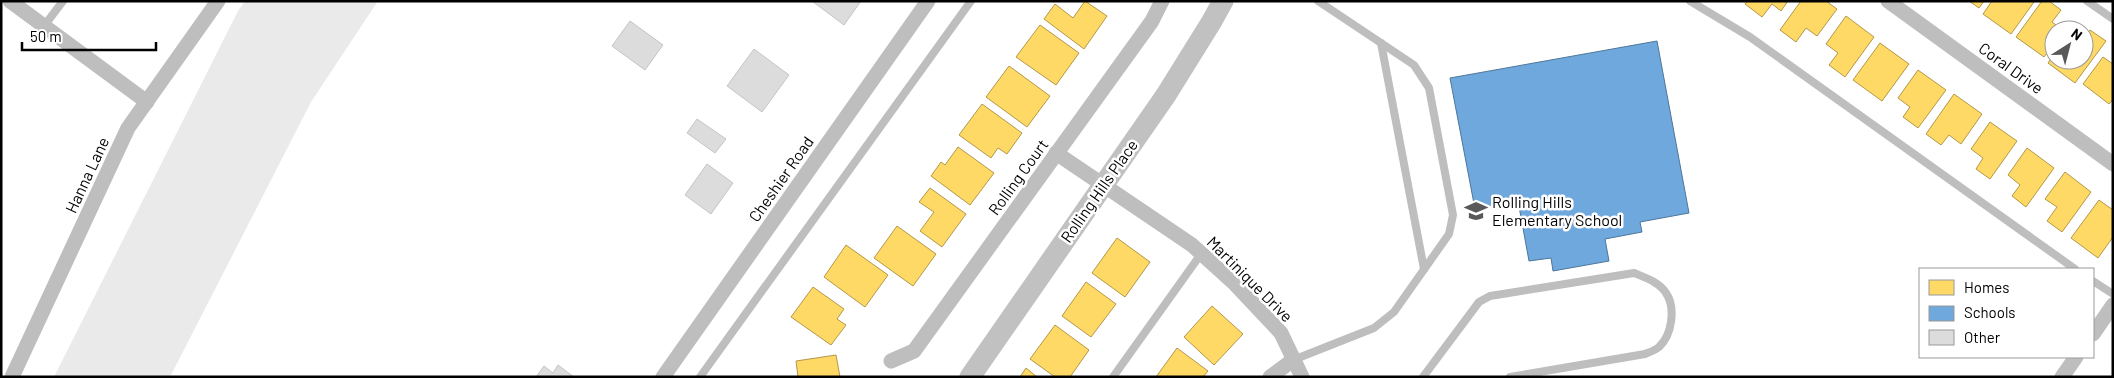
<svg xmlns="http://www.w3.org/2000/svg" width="2114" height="378" font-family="Barlow,sans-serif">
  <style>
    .green { fill: #eaeaea }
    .homes { fill: #ffd966; stroke: #b29847 }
    .schools { fill: #6fa8dc; stroke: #4e769a }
    .building { fill: #dcdcdc; stroke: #c5c5c5 }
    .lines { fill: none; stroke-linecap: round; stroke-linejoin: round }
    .lane { stroke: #bebebe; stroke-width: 8 }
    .street { stroke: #bebebe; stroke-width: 15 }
    .secondary { stroke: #c1c1c1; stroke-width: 21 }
    .labels { text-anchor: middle; stroke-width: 5; stroke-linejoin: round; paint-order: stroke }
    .street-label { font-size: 16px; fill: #000; stroke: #fff }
    .poi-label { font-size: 16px; fill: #000; stroke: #fff; text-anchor: start }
  </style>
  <rect width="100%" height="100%" fill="#fff"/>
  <path class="green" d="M245,1h133l-67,101 -141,275h-116l184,-366z"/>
  <g class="homes">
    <path d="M1085,1l22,15 -23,33 -40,-30 11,-15 18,14z"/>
    <path d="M1747,1h41l-7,10 -9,-7 -10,13 -17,-13z"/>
    <path d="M1801,1h25l11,8 -20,27 -11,-8 -10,14 -16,-12z"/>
    <path d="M1969,1h15l-5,7z"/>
    <path d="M1992,1h41l1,1 -23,32 -28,-20z"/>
    <path d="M2042,1h7l12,9 -9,12 11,8h-9v13l-10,14 -28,-20z"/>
    <path d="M1846,16l28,21 -29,40 -16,-12 9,-12 -12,-9z"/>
    <path d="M1040,25l39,28 -23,32 -40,-28z"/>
    <path d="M2090,30l16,11 -31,42 -27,-20 6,-9v6h30v-22z"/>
    <path d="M1880,43l29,21 -27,37 -29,-21z"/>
    <path d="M2103,57l10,7v35l-4,5 -26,-20z"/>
    <path d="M1009,66l41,30 -23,31 -41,-30z"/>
    <path d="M1918,70l28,20 -28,38 -15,-11 7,-10 -12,-9z"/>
    <path d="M1954,94l28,20 -21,30 -12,-9 -8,10 -15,-11z"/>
    <path d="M982,104l40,29 -15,21 -9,-6 -7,10 -32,-23z"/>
    <path d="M1990,122l27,19 -27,38 -14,-10 7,-11 -12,-9z"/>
    <path d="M958,147l36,26 -24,32 -39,-29 10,-14 4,3z"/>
    <path d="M2027,148l27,20 -28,39 -14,-11 8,-11 -12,-10z"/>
    <path d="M2065,172l26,20 -29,40 -15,-11 10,-14 -12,-8z"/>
    <path d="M930,188l36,26 -24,33 -22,-16 14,-19 -15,-10z"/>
    <path d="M2099,200l14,10v27l-15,21 -27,-20z"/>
    <path d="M897,226l39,28 -23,32 -39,-28z"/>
    <path d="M1117,238l33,24 -25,35 -33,-24z"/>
    <path d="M846,245l42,30 -23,32 -41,-30z"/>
    <path d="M1086,282l30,22 -25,33 -29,-21z"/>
    <path d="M813,287l31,22 -7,10 9,6 -15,20 -40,-28z"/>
    <path d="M1212,306l31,28 -29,31 -30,-28z"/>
    <path d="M1055,325l34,25 -19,27h-15l-25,-18z"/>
    <path d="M1177,348l31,23 -5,6h-47z"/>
    <path d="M836,355l4,22h-42l-2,-16z"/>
    <path d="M1026,368l11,9h-17z"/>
  </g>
  <path class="schools" d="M1657,41l32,172 -49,9 2,10 -37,7 4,22 -56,10 -2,-13 -22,3 -11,-60 -43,8 -25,-131z"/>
  <g class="building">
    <path d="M812,1h49l-17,24z"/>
    <path d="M630,21l33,24 -18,25 -33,-24z"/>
    <path d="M754,49l35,26 -27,37 -35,-26z"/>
    <path d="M697,119l29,20 -11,14 -28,-20z"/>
    <path d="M707,164l26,19 -22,31 -26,-19z"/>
    <path d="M558,365l16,12h-38l8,-11 9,7z"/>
  </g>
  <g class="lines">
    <g class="lane">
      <path d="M1690,1l60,36 325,232"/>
      <path d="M2087,1l26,18"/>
      <path d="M44,26l19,-25"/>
      <path d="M1381,43l43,226"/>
      <path d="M2093,281l20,13"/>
      <path d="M1293,360l81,-32 20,-16 55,-78 4,-19 -24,-127 -15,-23 -96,-64"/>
      <path d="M700,377l271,-376"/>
      <path d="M1113,377l88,-123"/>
      <path d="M1423,377l56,-75 11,-6 144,-23c12,5 25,9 32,20 10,15 6,42 -7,54 -3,3 -9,5 -14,7l-135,23"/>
    </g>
    <g class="street">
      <path d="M10,1l137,101"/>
      <path d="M1888,1l225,163"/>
      <path d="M1056,153l136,92 43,39 46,49 21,44"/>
      <path d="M2093,334l20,-29"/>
      <path d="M891,361l23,-10 238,-330 10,-20"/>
      <path d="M12,377l116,-249 90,-127"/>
      <path d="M663,377l265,-376"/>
      <path d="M1270,377l23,-17"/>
      <path d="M2062,377l14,-20"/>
    </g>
    <path class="secondary" d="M970,377l196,-282 46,-74 11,-20"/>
  </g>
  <defs>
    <symbol id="school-bare" viewBox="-9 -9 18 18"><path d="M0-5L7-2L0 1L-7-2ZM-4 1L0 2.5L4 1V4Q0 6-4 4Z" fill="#595959" stroke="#fff" stroke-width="2.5" paint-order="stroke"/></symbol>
  </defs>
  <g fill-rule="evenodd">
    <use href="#school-bare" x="1460" y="195" width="32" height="32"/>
  </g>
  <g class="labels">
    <g class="street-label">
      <text transform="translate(2011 68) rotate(36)" y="6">Coral Drive</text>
      <text transform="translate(87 175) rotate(-65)" y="6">Hanna Lane</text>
      <text transform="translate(1018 177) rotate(-54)" y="6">Rolling Court</text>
      <text transform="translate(781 179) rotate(-55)" y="6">Cheshier Road</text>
      <text transform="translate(1099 191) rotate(-55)" y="6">Rolling Hills Place</text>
      <text transform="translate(1250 279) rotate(45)" y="6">Martinique Drive</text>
    </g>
    <g class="poi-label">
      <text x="1492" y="208">Rolling Hills<tspan x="1492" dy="18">Elementary School</tspan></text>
    </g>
  </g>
  <rect width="2114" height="378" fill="none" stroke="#000000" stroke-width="5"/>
  <rect x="1919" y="268" width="175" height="90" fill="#ffffff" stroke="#999999"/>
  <rect x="1929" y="280" width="25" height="15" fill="#ffd966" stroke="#999999"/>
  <text x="1964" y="293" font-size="15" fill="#000000">Homes</text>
  <rect x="1929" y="306" width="25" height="15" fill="#6fa8dc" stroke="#999999"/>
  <text x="1964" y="318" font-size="15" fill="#000000">Schools</text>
  <rect x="1929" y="330" width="25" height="15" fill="#dcdcdc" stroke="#999999"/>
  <text x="1964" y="343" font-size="15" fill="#000000">Other</text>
  <g transform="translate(2069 45) rotate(36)"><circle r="24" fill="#ffffff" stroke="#999999"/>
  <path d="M0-4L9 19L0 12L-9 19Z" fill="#595959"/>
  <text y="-8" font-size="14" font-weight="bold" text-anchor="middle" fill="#000000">N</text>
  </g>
  <path d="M22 42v8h134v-8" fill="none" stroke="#000000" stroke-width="2.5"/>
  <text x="30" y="42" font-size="15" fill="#000000" stroke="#ffffff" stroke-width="4" paint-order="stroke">50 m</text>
</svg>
